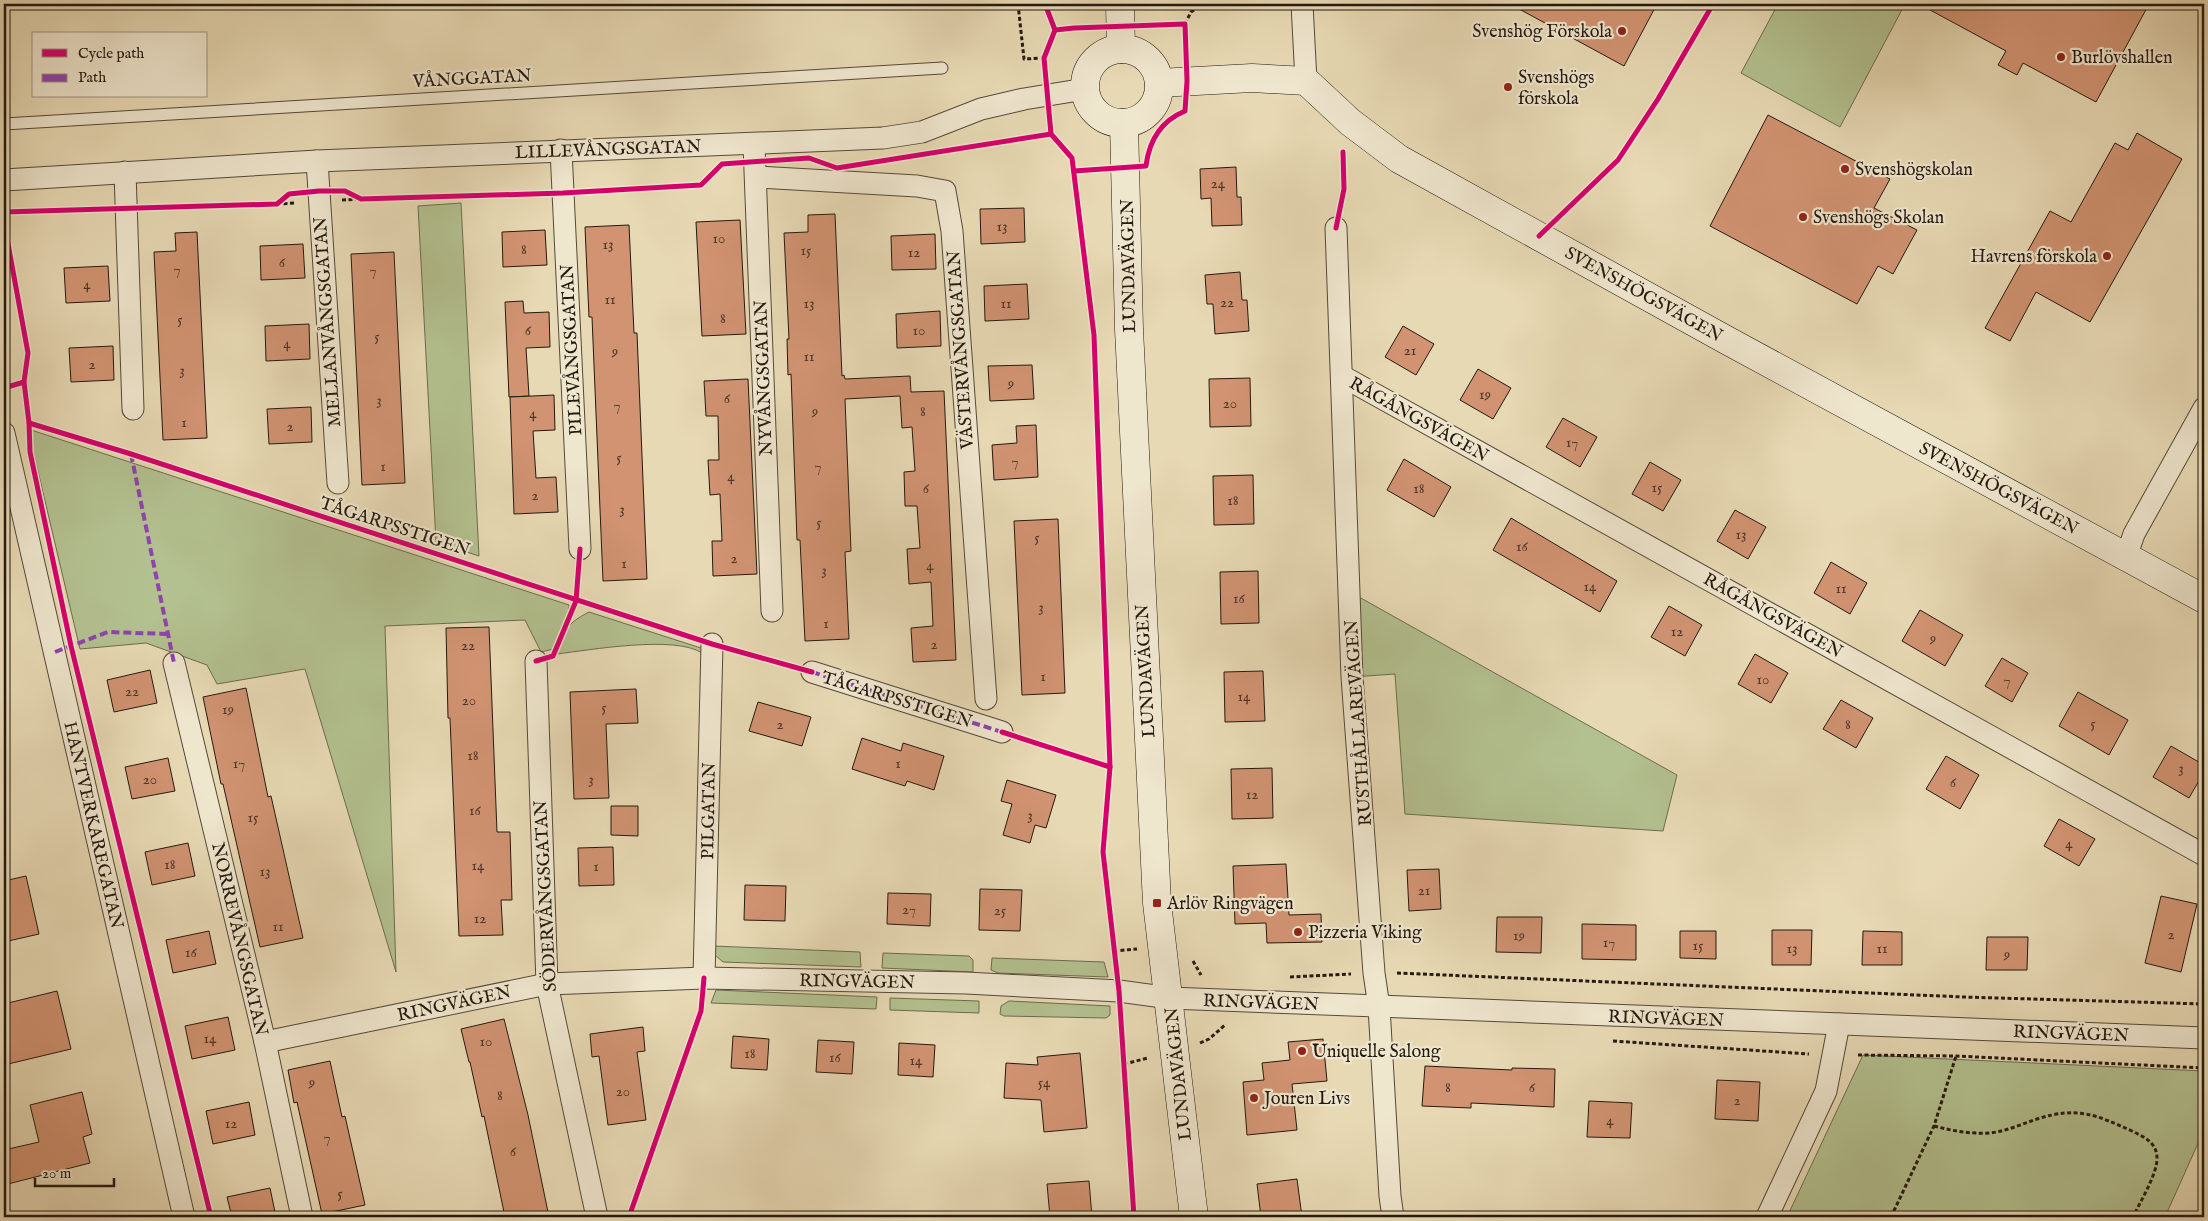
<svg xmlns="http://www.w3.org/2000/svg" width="2208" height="1221" font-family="'IM FELL English',serif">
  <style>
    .green { fill: #b3c08f; stroke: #6c6c4f }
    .building { fill: #d19372; stroke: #24190f }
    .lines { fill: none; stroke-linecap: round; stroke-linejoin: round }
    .lane-casing { stroke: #554938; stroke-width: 13 }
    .street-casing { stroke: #554938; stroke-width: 23 }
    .secondary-casing { stroke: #24190f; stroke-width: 29 }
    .path { stroke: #24190f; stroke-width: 3; stroke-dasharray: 4 2.5; stroke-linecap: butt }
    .lane { stroke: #efe6ce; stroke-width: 11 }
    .street { stroke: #efe6ce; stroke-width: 21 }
    .secondary { stroke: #efe6ce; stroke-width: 28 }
    .quiet { stroke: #8e44ad; stroke-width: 4; stroke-dasharray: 8 4; stroke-linecap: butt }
    .cycleway-casing { stroke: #efe6ce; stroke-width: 8 }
    .cycleway { stroke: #d6006c; stroke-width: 5 }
    .poi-dot { fill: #8f2418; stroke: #efe6ce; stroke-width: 2 }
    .labels { text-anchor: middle; stroke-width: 4.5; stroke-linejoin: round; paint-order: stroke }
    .number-label { font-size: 15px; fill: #4f3828 }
    .poi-label { font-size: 18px; fill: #24190f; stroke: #efe6ce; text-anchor: start }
    .street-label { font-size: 18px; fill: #24190f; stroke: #efe6ce }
  </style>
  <rect width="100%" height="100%" fill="#e7d9b4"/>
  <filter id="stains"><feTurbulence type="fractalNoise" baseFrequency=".004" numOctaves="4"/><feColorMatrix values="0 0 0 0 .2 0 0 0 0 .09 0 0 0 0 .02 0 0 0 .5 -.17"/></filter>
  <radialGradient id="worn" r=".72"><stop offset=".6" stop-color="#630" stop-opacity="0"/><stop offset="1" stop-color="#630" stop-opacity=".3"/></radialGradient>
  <g class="green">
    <path d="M1778,4h127l-65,123 -99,-54z"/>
    <path d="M461,203l18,353 -43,-14 -18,-336z"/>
    <path d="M28,429l541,176v7l-16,37 -12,3 -16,-32 -140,6 11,346 -91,-303 -88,15 -10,-19 -61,-22 -66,6z"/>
    <path d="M1350,592l327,183 -14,56 -258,-17 -10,-140 -43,3z"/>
    <path d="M589,612l115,37 -2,4c-27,-18 -112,-3 -145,1 7,-24 9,-30 32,-42z"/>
    <path d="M713,946l147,6 1,15 -138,-5 -8,-7z"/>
    <path d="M883,953l86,3 4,4v12l-91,-4z"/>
    <path d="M992,958l112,4 4,15 -110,-4 -7,-3z"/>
    <path d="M716,990l161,7 -1,12 -165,-6z"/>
    <path d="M890,998l89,3v12l-89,-3z"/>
    <path d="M1009,1001l101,5v9l-4,3 -102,-2 -4,-2 1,-8z"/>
    <path d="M1863,1055l341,16v59l-39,87h-378z"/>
  </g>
  <g class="building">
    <path d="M1510,4h147l-33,62z"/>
    <path d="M1919,4h230l-53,98 -73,-39 -6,12 -19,-10 8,-14z"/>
    <path d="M1768,115l122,64 -16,29 43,22 -24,44 -15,-8 -21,38 -147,-78z"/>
    <path d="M2137,133l45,26 -92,163 -54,-30 -26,49 -25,-13 65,-117 21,11 44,-79 13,7z"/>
    <path d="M1236,167l1,30h4l1,28 -30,1 -1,-28 -10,1 -1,-30z"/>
    <path d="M1024,208l1,34 -44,2 -1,-35z"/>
    <path d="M835,214l7,162 2,-1 1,4 65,-3 1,16 33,-1 12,269 -43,2 -2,-34 22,-2 -2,-44 -22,2 -2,-35 13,-1 -3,-42h-12l-1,-34 11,-1 -3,-44 -10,1 -2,-32 -55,3 6,152 -6,1 4,87 -44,2 -5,-101h-3l-6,-166 -3,1 -1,-36h2l-5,-106 24,-1v-17z"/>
    <path d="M740,220l6,114 -44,2 -6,-114z"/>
    <path d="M629,225l5,108h3l10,246 -44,2 -11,-264h-3l-4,-90z"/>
    <path d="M545,230l2,35 -44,2 -1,-35z"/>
    <path d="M197,232l10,206 -44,2 -9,-188 22,-1 -1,-18z"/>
    <path d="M935,234l1,35 -44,1 -1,-34z"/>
    <path d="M303,244l2,34 -44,2 -1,-34z"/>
    <path d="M394,252l11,231 -43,2 -11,-231z"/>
    <path d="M108,266l2,35 -44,2 -2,-35z"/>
    <path d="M1240,272l2,28h5l2,31 -34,3 -2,-30h-6l-2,-29z"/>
    <path d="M1027,284l2,35 -44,2 -1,-35z"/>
    <path d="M523,301l1,12 25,-1 1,35 -24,1 3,48 -20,1 -4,-95z"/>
    <path d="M940,311l1,35 -44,2 -1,-34z"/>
    <path d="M309,324l1,35 -44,2 -1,-35z"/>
    <path d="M1403,326l31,18 -18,31 -31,-18z"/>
    <path d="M113,346l1,34 -43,2 -2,-34z"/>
    <path d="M1032,365l2,34 -44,2 -2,-35z"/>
    <path d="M1478,369l33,19 -18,31 -33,-19z"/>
    <path d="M1250,378l1,48 -41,1 -1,-48z"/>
    <path d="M748,379l9,195 -44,2 -1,-35h10l-2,-47 -10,1 -2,-35h11l-1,-44h-12l-2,-35z"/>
    <path d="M554,395l1,35 -22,1 3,47 20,-1 2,35 -44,2 -4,-117z"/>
    <path d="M311,407l1,35 -43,2 -2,-35z"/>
    <path d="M1563,418l34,19 -17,30 -34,-20z"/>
    <path d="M1036,425l2,52 -44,3 -2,-35 25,-2 -1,-17z"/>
    <path d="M1404,459l47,28 -17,30 -47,-27z"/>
    <path d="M1650,462l31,18 -18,31 -31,-17z"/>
    <path d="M1253,475l1,49 -40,1 -1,-49z"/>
    <path d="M1735,510l31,17 -18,32 -31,-18z"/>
    <path d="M1511,518l106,63 -17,31 -107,-62z"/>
    <path d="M1058,519l7,174 -43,2 -8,-174z"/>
    <path d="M1831,562l36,21 -17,31 -36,-21z"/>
    <path d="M1258,571l1,52 -38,1 -1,-52z"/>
    <path d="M1669,606l33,19 -17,31 -34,-19z"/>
    <path d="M1920,610l43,25 -18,31 -43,-25z"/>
    <path d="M489,627l8,205h13l2,68h-11l2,35 -44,1 -9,-218h-2l-2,-90z"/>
    <path d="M1755,654l33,19 -17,30 -33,-19z"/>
    <path d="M2002,658l26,15 -16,29 -27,-16z"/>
    <path d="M150,670l7,33 -43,9 -7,-32z"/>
    <path d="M1263,671l2,50 -40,1 -1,-50z"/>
    <path d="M246,688l22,109 3,-1 32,142 -43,9 -37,-163h-2l-18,-87z"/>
    <path d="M636,689l2,34 -32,1 3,74 -35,1 -4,-107z"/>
    <path d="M2078,692l50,28 -19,35 -50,-29z"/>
    <path d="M1841,700l32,18 -17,30 -33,-19z"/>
    <path d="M758,702l53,15 -9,29 -53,-15z"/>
    <path d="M862,738l39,13 2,-8 41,13 -10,34 -27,-9 -2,5 -53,-17z"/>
    <path d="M2171,746l33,19v7l-15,26 -36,-21z"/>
    <path d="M1946,756l33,19 -19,34 -34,-20z"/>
    <path d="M168,758l7,33 -43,8 -7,-32z"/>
    <path d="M1272,768l1,50 -41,1 -1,-50z"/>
    <path d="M1007,780l49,15 -10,33 -11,-3 -5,18 -27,-8 9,-31 -11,-3z"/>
    <path d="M611,806h27v30l-27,-1z"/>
    <path d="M2059,819l36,20 -16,27 -35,-20z"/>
    <path d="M188,843l7,33 -43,9 -7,-33z"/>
    <path d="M613,847l1,38 -35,1 -1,-38z"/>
    <path d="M1286,864l3,51 32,-1 1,28 -55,1 -1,-20 -31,1 -2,-58z"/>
    <path d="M1439,869l2,40 -32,2 -2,-41z"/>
    <path d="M26,876l13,58 -35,8v-61z"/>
    <path d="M745,885l41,1 -1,35 -41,-1z"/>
    <path d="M980,889l42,1 -2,41 -41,-1z"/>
    <path d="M888,893l43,1 -1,32 -43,-2z"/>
    <path d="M2161,896l36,8 -16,68 -36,-9z"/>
    <path d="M1497,917h45l-1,36 -45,-1z"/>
    <path d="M1582,924l54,1v35l-54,-1z"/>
    <path d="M1772,930h40l-1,35h-39z"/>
    <path d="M209,931l7,33 -43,9 -7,-33z"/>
    <path d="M1680,931h36v28l-36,-1z"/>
    <path d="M1863,931l39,1v33h-40z"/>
    <path d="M1987,937h41l-1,33h-41z"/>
    <path d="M57,991l14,58 -67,16v-61z"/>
    <path d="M228,1017l7,33 -43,9 -7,-33z"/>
    <path d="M504,1019l24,96 21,102h-44l-21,-101 -2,1 -12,-55h-1l-8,-33z"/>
    <path d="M643,1027l2,24 -8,1 9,68 -38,5 -9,-69 -7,1 -2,-23z"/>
    <path d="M733,1036l36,3 -2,31 -36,-2z"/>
    <path d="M1323,1039l4,42 -35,3 5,46 -50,5 -4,-53 21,-2 -2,-17 28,-3 -2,-18z"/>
    <path d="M818,1040l36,2 -2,32 -36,-2z"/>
    <path d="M899,1043l36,2 -2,32 -35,-2z"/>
    <path d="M1080,1053l7,75 -43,4 -3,-32 -37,-2 2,-35 32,2 -1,-8z"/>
    <path d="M330,1061l12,56 3,-1 20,89 -43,9 -25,-112 -3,1 -6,-33z"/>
    <path d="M1425,1066l87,4v-2l43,1 -1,38 -83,-4v5l-49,-2z"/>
    <path d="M1717,1080l43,2 -2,39 -43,-2z"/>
    <path d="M82,1092l10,42 -9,3 7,26 -86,22v-35l35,-8 -9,-37z"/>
    <path d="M1589,1101l43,2 -2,35 -43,-1z"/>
    <path d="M249,1102l6,33 -42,9 -7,-33z"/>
    <path d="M1297,1179l5,38h-41l-4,-33z"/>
    <path d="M1089,1181l3,36h-42l-3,-33z"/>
    <path d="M270,1188l6,29h-44l-5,-20z"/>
  </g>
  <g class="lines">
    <defs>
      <path id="lane" d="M4,124l938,-56"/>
      <g id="street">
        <path d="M1302,4l4,77"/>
        <path d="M754,145l18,466"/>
        <path d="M561,150l19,399"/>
        <path d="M317,161l21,322"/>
        <path d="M125,172l8,237"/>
        <path d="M756,177l161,9 28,5 7,40 34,468"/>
        <path d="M4,180l313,-19 566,-23 39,-6 59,-23 43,-10 61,-10"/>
        <path d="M1336,228l16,449 22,296 5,34 11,189 3,21"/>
        <path d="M1342,376l862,479"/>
        <path d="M4,433l180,784"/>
        <path d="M2126,557l8,-23 70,-126"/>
        <path d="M536,661l11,323 50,233"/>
        <path d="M174,663l91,379 37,175"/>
        <path d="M812,672l190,60"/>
        <path d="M704,978l8,-334"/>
        <path d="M265,1042l282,-58 157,-6 262,5 153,8 51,7 1034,40"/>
        <path d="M1767,1217l59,-126 13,-67"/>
      </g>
      <g id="secondary">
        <path d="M1120,4l1,45"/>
        <circle cx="1122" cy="86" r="37"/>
        <path d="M1159,83l93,-5 54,3 44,41 49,37 331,183 474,257"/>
        <path d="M1124,123l5,206 28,574 37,314"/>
      </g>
    </defs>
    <use href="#lane" class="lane-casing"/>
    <use href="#street" class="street-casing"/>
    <use href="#secondary" class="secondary-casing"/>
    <g class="path">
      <path d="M1018,4l6,55 20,-1"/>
      <path d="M1185,24l6,-12 12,-8"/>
      <path d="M342,200l19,-1"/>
      <path d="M277,204l19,-1"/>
      <path d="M1114,951l23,-2"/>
      <path d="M1193,961l8,14"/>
      <path d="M1397,973l567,24 240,7"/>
      <path d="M1290,977l61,-3"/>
      <path d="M1613,1041l196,13"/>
      <path d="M1200,1043l9,-4 16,-14"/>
      <path d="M1858,1055l98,1 248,12"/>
      <path d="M1124,1064l24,-6"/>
      <path d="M1934,1126c19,5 36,8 56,7 17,-2 32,-9 47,-14 41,-13 59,-4 95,12 12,6 24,11 25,26 1,16 -17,45 -24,60"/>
      <path d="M1891,1217l43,-91 22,-70"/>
    </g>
    <use href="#lane" class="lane"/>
    <use href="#street" class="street"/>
    <use href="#secondary" class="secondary"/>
    <g class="quiet">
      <path d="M131,454l43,209"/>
      <path d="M55,652l53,-20 60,2"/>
      <path d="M812,672l190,60"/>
    </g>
    <defs>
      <g id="cycleway">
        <path d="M1045,4l10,26 -11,28 7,76 21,24 22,177 16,432 -7,85 16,139 15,226"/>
        <path d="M1055,30l19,-2 111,-4 2,57 -2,30c-24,10 -36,30 -39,55l-72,5"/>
        <path d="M4,212l273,-8 12,-10 30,-3h26l16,8 202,-6 138,-8 21,-21 87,-6 28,10 214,-34"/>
        <path d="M4,222l24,131 -4,29"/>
        <path d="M1336,228l8,-39 -1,-37"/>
        <path d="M1539,236l79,-76 40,-61 55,-95"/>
        <path d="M4,388l20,-6 5,41 102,31 581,190 100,28"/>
        <path d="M29,423l1,29 41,194 140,571"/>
        <path d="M536,661l17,-5 23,-55 4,-52"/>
        <path d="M1002,732l108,35"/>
        <path d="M629,1217l72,-206 3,-33"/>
      </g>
    </defs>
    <use href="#cycleway" class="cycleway-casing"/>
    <use href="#cycleway" class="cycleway"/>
  </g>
  <g class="poi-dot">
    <circle cx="1622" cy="31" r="5"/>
    <circle cx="2061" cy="57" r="5"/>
    <circle cx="1508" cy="87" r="5"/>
    <circle cx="1845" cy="169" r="5"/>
    <circle cx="1803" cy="217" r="5"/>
    <circle cx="2107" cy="256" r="5"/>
    <rect x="1152" y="898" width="10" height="10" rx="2.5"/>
    <circle cx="1298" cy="932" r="5"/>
    <circle cx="1302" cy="1051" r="5"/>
    <circle cx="1254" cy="1098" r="5"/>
  </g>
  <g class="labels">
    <g class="number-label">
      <text x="1218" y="188">24</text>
      <text x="1002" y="231">13</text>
      <text x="719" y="243">10</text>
      <text x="608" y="249">13</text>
      <text x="524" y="254">8</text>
      <text x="806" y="255">15</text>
      <text x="914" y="257">12</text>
      <text x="282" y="267">6</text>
      <text x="177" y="274">7</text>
      <text x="373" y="275">7</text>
      <text x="87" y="289">4</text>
      <text x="610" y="304">11</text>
      <text x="1227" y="307">22</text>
      <text x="809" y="308">13</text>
      <text x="1006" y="308">11</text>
      <text x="723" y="323">8</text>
      <text x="180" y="324">5</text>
      <text x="528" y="335">6</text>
      <text x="919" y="335">10</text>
      <text x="377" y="341">5</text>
      <text x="287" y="348">4</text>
      <text x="1410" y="355">21</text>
      <text x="615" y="356">9</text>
      <text x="809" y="361">11</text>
      <text x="92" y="369">2</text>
      <text x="182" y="375">3</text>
      <text x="1011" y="388">9</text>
      <text x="1485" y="399">19</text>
      <text x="727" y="403">6</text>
      <text x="379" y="405">3</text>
      <text x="1230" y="408">20</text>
      <text x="617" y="410">7</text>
      <text x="815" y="416">9</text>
      <text x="923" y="416">8</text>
      <text x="533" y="418">4</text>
      <text x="184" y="427">1</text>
      <text x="290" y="431">2</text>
      <text x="1572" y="447">17</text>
      <text x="619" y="462">5</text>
      <text x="1015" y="466">7</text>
      <text x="383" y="471">1</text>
      <text x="818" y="471">7</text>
      <text x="731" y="481">4</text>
      <text x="1657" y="492">15</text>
      <text x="926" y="493">6</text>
      <text x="1419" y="493">18</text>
      <text x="535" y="500">2</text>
      <text x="1233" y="505">18</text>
      <text x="622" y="514">3</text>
      <text x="819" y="527">5</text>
      <text x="1741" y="539">13</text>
      <text x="1037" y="542">5</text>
      <text x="1522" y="551">16</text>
      <text x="734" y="563">2</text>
      <text x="624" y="568">1</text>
      <text x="930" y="570">4</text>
      <text x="824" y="575">3</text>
      <text x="1590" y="591">14</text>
      <text x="1841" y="593">11</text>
      <text x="1239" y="603">16</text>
      <text x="1041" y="612">3</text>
      <text x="826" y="628">1</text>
      <text x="1677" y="636">12</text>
      <text x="1933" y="643">9</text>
      <text x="934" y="649">2</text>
      <text x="468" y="650">22</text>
      <text x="1043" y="681">1</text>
      <text x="1763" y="684">10</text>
      <text x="2007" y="685">7</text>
      <text x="132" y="696">22</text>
      <text x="1244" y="701">14</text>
      <text x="469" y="705">20</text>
      <text x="604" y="712">5</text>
      <text x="228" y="714">19</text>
      <text x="2093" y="728">5</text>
      <text x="780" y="729">2</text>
      <text x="1848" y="729">8</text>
      <text x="473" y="760">18</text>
      <text x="239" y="768">17</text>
      <text x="898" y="768">1</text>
      <text x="2181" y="773">3</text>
      <text x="150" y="784">20</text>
      <text x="591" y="784">3</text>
      <text x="1953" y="787">6</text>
      <text x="1252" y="799">12</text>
      <text x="475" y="815">16</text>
      <text x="1030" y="820">3</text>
      <text x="253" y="822">15</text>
      <text x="2069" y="848">4</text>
      <text x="170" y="869">18</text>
      <text x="478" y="870">14</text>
      <text x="596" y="871">1</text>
      <text x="265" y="876">13</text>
      <text x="1424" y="895">21</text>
      <text x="909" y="914">27</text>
      <text x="1000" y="915">25</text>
      <text x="480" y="923">12</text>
      <text x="278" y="931">11</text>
      <text x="2171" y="939">2</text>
      <text x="1519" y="940">19</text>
      <text x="1609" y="947">17</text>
      <text x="1698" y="950">15</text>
      <text x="1792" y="953">13</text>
      <text x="1882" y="953">11</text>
      <text x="191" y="957">16</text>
      <text x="2007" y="959">9</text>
      <text x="210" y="1043">14</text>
      <text x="486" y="1046">10</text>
      <text x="750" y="1058">18</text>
      <text x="835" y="1062">16</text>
      <text x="916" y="1065">14</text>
      <text x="312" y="1087">9</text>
      <text x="1044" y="1087">54</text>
      <text x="1448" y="1092">8</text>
      <text x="1532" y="1092">6</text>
      <text x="623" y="1096">20</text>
      <text x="500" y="1100">8</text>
      <text x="1737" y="1105">2</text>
      <text x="1610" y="1125">4</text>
      <text x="231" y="1128">12</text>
      <text x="327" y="1142">7</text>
      <text x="513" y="1156">6</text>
      <text x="340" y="1198">5</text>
    </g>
    <g class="poi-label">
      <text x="1612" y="37" text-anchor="end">Svenshög Förskola</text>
      <text x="2071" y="63">Burlövshallen</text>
      <text x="1518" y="83">Svenshögs<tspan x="1518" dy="21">förskola</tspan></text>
      <text x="1855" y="175">Svenshögskolan</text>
      <text x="1813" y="223">Svenshögs Skolan</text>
      <text x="2097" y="262" text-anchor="end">Havrens förskola</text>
      <text x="1167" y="909">Arlöv Ringvägen</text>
      <text x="1308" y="938">Pizzeria Viking</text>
      <text x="1312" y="1057">Uniquelle Salong</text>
      <text x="1264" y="1104">Jouren Livs</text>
    </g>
    <g class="street-label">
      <text transform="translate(472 78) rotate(-3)" y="6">VÅNGGATAN</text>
      <text transform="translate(608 149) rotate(-2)" y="6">LILLEVÅNGSGATAN</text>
      <text transform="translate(1128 266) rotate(-91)" y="6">LUNDAVÄGEN</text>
      <text transform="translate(1644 294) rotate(29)" y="6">SVENSHÖGSVÄGEN</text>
      <text transform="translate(327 322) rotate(-94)" y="6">MELLANVÅNGSGATAN</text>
      <text transform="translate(571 350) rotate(-93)" y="6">PILEVÅNGSGATAN</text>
      <text transform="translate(960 350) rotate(-94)" y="6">VÄSTERVÅNGSGATAN</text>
      <text transform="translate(763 378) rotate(-92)" y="6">NYVÅNGSGATAN</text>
      <text transform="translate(1419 419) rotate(29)" y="6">RÅGÅNGSVÄGEN</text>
      <text transform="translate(1999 488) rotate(28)" y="6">SVENSHÖGSVÄGEN</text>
      <text transform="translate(395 526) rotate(18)" y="6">TÅGARPSSTIGEN</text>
      <text transform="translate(1773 615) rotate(29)" y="6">RÅGÅNGSVÄGEN</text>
      <text transform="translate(1145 671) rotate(-93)" y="6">LUNDAVÄGEN</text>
      <text transform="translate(897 699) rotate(17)" y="6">TÅGARPSSTIGEN</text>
      <text transform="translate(1358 723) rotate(-94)" y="6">RUSTHÅLLAREVÄGEN</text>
      <text transform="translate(708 811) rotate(-89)" y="6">PILGATAN</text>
      <text transform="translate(94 825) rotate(77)" y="6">HANTVERKAREGATAN</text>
      <text transform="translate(545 896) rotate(-93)" y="6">SÖDERVÅNGSGATAN</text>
      <text transform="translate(240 939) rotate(77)" y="6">NORREVÅNGSGATAN</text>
      <text transform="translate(857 981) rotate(1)" y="6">RINGVÄGEN</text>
      <text transform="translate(1261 1002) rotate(2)" y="6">RINGVÄGEN</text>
      <text transform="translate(454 1003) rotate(-12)" y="6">RINGVÄGEN</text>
      <text transform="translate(1666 1018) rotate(2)" y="6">RINGVÄGEN</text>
      <text transform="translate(2071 1033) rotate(2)" y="6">RINGVÄGEN</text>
      <text transform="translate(1178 1074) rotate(-96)" y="6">LUNDAVÄGEN</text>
    </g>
  </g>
  <rect width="2208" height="1221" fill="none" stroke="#e7d9b4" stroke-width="20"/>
  <rect x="5" y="5" width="2198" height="1211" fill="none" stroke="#24190f" stroke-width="2.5"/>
  <rect x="10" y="10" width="2188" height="1201" fill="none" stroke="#24190f"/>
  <rect x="32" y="32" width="175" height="65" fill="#efe6ce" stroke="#9e9482"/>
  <rect x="42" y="49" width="25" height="8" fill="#d6006c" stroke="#9e9482"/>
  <text x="78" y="58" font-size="15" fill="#24190f">Cycle path</text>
  <rect x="42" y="74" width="25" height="8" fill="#8e44ad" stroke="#9e9482"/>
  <text x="78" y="82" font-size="15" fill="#24190f">Path</text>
  <path d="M35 1178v8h79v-8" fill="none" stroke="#24190f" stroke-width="2.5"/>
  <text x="42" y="1178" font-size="15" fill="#24190f" stroke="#efe6ce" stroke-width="4" paint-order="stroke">20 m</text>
  <rect width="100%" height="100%" filter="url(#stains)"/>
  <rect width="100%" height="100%" fill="url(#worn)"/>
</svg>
